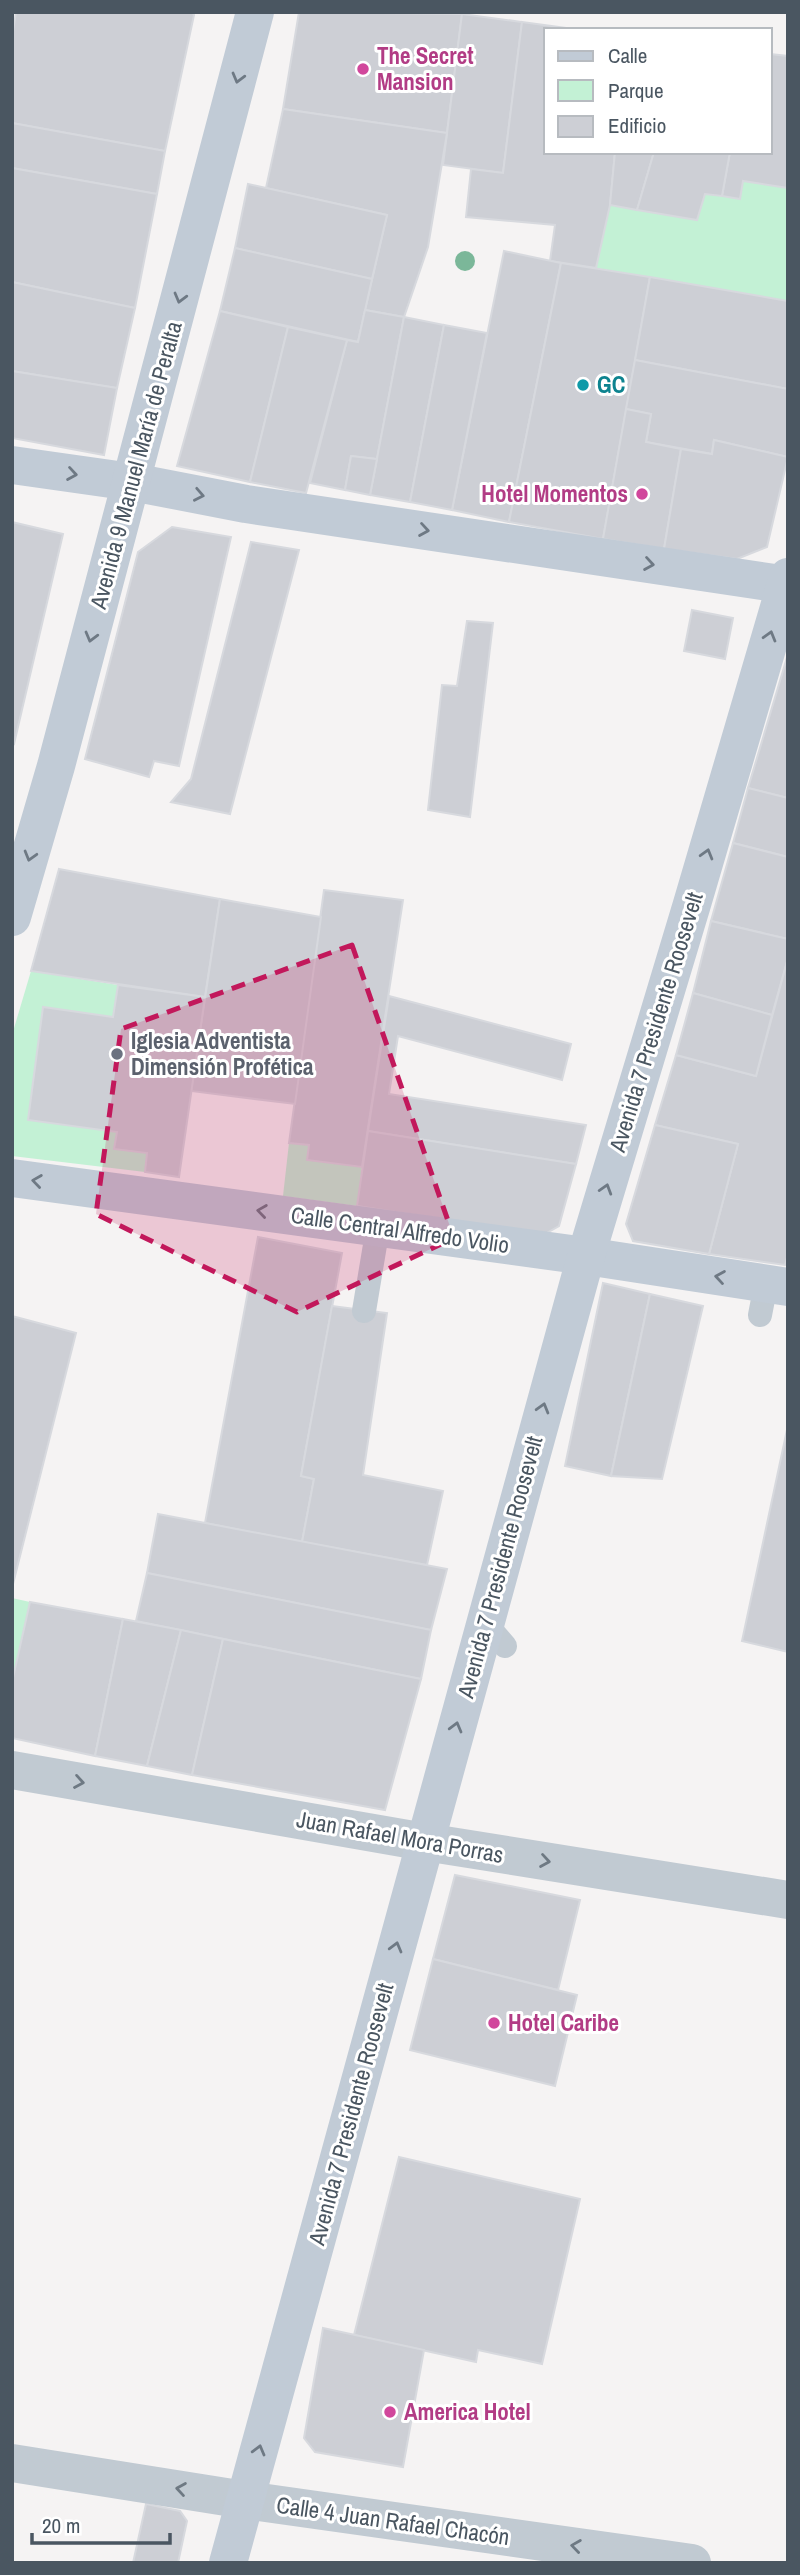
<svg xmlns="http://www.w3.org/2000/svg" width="800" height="2575" font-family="'Archivo Narrow',sans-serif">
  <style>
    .green { fill: #c3f1d5 }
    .building { fill: #cdcfd5; stroke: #d7d9de; stroke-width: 2 }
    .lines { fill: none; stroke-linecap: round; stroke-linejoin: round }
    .lane { stroke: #c1cad2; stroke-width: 24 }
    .street { stroke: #c1cad2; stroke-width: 38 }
    .secondary { stroke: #c1cbd6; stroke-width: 38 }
    .tree { fill: #7bb799 }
    .oneway { stroke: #6e7984 }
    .oneway2 { stroke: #6e7983 }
    .marked { fill: #c2185b; fill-opacity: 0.2; stroke: #c2185b; stroke-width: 5; stroke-dasharray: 14 9; stroke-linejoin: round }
    .hotel-dot { fill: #d1479c; stroke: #fff; stroke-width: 2.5 }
    .culture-dot { fill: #0f9aa8; stroke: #fff; stroke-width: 2.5 }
    .worship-dot { fill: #6b7280; stroke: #fff; stroke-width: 2.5 }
    .labels { text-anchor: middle; stroke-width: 6; stroke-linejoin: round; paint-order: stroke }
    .hotel-label { font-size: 23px; font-weight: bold; fill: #b23c85; stroke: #fff; text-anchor: start }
    .culture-label { font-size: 23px; font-weight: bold; fill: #0d838f; stroke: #fff; text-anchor: start }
    .street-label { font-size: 23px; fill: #4a5661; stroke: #fff }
    .worship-label { font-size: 23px; font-weight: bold; fill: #5b616d; stroke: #fff; text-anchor: start }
  </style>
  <rect width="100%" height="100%" fill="#f5f3f3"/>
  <g class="green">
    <path d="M743,181l45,7v113l-192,-33 14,-63 95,-11 35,5z"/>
    <path d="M31,971l87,14 -5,32 -70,-10 -15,112 89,13 -3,17 33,4 -2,19 -133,-16v-121z"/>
    <path d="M289,1143l20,2 -2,15 55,7 -5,39 -74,-10z"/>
    <path d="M12,1598l18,4 -18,80z"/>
  </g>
  <g class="building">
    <path d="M16,12h176l2,3 -29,136 -153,-28v-85z"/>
    <path d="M299,12l163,2 -15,119 -164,-24z"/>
    <path d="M462,14l60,8 -19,151 -60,-8z"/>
    <path d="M522,22l59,8h-35v122h69l-5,53 -14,63 -46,-7 5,-36 -89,-8 5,-48 32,4z"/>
    <path d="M770,54l18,2v132l-45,-7 -3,18 -18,-3 8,-44h40z"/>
    <path d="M283,109l164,24 -19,114 -24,70 -39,-7 22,-95 -121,-27z"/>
    <path d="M12,123l153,28 -8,43 -145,-26z"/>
    <path d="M615,152h39l-17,58 -27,-5z"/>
    <path d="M654,152h76l-8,44 -17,-2 -8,26 -60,-10z"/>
    <path d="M12,168l145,26 -22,114 -123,-26z"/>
    <path d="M248,184l139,31 -15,64 -137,-31z"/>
    <path d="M235,248l137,31 -14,63 -138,-31z"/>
    <path d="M504,251l57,12 -52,259 -57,-12z"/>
    <path d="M561,263l89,14 -47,262 -94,-17z"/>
    <path d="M650,277l138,24v88l-153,-29z"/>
    <path d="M12,282l123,26 -18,80 -105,-17z"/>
    <path d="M365,310l39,7 -27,142 -26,-3 -6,34 -35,-7 37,-143 11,2z"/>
    <path d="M220,311l68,16 -38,155 -73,-16z"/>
    <path d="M404,317l40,8 -34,177 -40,-7z"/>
    <path d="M444,325l43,8 -35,177 -42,-8z"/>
    <path d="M288,327l59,13 -41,153 -56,-11z"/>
    <path d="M635,360l153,29v68l-74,-17 -2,14 -66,-12 5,-28 -25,-5z"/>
    <path d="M12,371l105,17 -13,67 -92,-17z"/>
    <path d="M626,409l25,5 -5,28 35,7 -17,100 -61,-10z"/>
    <path d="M714,440l74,17 -21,90 -30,12 -73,-10 17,-100 31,5z"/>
    <path d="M351,456l26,3 -7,36 -25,-5z"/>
    <path d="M12,522l51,12 -49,210 -2,-1z"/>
    <path d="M172,527l59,10 -52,229 -25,-5 -5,16 -64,-18 53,-207z"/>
    <path d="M251,542l48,8 -69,264 -59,-12 20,-23z"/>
    <path d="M692,610l41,8 -8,41 -41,-8z"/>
    <path d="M467,621l26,2 -23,194 -42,-7 14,-125 15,1z"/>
    <path d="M788,654v144l-40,-10z"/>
    <path d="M748,788l40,10v59l-55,-14z"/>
    <path d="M733,843l55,14v82l-77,-18z"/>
    <path d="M59,869l161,30 -15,98 -174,-26z"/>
    <path d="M324,890l79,10 -41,267 -55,-7 2,-15 -20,-2z"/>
    <path d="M220,899l101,18 -26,187 -104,-13z"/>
    <path d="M711,921l77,18v19l-16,57 -79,-22z"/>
    <path d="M788,958v296l-3,11 -76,-11 29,-110 -83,-19 21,-70 80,21z"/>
    <path d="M118,985l87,12 -26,180 -34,-5 2,-19 -33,-4 3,-17 -89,-12 15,-113 70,10z"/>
    <path d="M693,993l79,22 -16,61 -80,-21z"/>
    <path d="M389,996l182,48 -9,36 -164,-44 -9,58 197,31 -10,39 -208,-33z"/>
    <path d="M655,1125l83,19 -29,110 -76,-13 -7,-17z"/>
    <path d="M368,1131l208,33 -17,62 -16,9 -186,-29z"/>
    <path d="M258,1237l84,16 -41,223 13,3 -12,63 -97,-19z"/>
    <path d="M603,1283l47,11 -39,182 -46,-10z"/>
    <path d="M650,1294l53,12 -41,173 -51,-3z"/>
    <path d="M332,1306l55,7 -24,162 80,16 -16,74 -125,-23 12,-63 -13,-3z"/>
    <path d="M12,1316l64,17 -64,255z"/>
    <path d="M788,1425v227l-46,-11z"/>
    <path d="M158,1514l289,55 -16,61 -284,-57z"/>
    <path d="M147,1573l284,57 -10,49 -285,-58z"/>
    <path d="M30,1602l93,17 -28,137 -83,-18v-56z"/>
    <path d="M123,1619l58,11 -34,136 -52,-10z"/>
    <path d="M181,1630l42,9 -31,136 -45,-9z"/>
    <path d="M223,1639l198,40 -36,131 -193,-35z"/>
    <path d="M455,1875l125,25 -22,90 -125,-31z"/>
    <path d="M433,1959l144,36 -22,91 -145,-36z"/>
    <path d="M399,2157l181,42 -38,165 -64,-14 -2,12 -122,-27z"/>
    <path d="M323,2328l101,22 -21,117 -88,-15 -11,-14z"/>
    <path d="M146,2504l34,7 7,10 -9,42h-45z"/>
  </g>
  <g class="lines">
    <g class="lane">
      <path d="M364,1311l14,-84"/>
      <path d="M760,1315l6,-31"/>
      <path d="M485,1623l20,23"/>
    </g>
    <g class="street">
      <path d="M12,1770l413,72 363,58"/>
      <path d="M12,2463l233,37 447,63"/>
    </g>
    <g class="secondary">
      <path d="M12,465l120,17 114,22 542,81"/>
      <path d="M12,917l44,-151 199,-754"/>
      <path d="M12,1178l574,78 202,31"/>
      <path d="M228,2563l358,-1307 106,-352 96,-327"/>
    </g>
  </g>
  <circle class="tree" cx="465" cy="261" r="10"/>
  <defs><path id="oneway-chevron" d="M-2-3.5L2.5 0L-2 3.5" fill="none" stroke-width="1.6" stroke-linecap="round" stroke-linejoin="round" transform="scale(1.75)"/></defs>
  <g class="oneway">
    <use href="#oneway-chevron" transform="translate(238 78) rotate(105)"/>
    <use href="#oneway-chevron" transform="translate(180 298) rotate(105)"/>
    <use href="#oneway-chevron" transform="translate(72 474) rotate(9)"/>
    <use href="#oneway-chevron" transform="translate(199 495) rotate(11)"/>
    <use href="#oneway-chevron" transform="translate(424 530) rotate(9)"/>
    <use href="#oneway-chevron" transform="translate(649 564) rotate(9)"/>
    <use href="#oneway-chevron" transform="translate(770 636) rotate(-74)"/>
    <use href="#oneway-chevron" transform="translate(91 637) rotate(105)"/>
    <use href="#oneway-chevron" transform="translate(707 854) rotate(-74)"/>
    <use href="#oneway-chevron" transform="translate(30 856) rotate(106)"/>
    <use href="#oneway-chevron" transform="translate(37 1181) rotate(-172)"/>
    <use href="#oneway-chevron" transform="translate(606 1189) rotate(-73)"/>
    <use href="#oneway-chevron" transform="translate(262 1211) rotate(-172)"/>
    <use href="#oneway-chevron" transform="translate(720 1277) rotate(-171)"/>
    <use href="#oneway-chevron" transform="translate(543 1408) rotate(-74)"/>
    <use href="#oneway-chevron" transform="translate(456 1727) rotate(-75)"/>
    <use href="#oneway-chevron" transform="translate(396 1947) rotate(-75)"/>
    <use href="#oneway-chevron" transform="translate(259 2450) rotate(-75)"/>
  </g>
  <g class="oneway2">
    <use href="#oneway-chevron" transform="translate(79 1782) rotate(10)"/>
    <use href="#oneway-chevron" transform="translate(545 1861) rotate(9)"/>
    <use href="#oneway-chevron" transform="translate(181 2489) rotate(-171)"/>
    <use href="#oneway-chevron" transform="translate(576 2546) rotate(-172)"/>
  </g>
  <path class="marked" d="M352,945l102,293 -157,74 -201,-98 25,-185z"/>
  <g class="hotel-dot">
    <circle cx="363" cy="69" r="7"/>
    <circle cx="642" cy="494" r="7"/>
    <circle cx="494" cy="2023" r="7"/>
    <circle cx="390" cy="2412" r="7"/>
  </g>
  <circle class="culture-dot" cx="583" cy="385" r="7"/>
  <circle class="worship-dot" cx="117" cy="1054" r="7"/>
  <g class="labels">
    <g class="hotel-label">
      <text x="377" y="64">The Secret<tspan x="377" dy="26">Mansion</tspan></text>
      <text x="628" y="502" text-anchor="end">Hotel Momentos</text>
      <text x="508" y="2031">Hotel Caribe</text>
      <text x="404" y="2420">America Hotel</text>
    </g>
    <g class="culture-label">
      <text x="597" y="393">GC</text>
    </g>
    <g class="street-label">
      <text transform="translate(136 465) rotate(-75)" y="8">Avenida 9 Manuel María de Peralta</text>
      <text transform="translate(656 1022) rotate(-73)" y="8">Avenida 7 Presidente Roosevelt</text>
      <text transform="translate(400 1230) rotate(8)" y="8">Calle Central Alfredo Volio</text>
      <text transform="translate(500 1567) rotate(-75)" y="8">Avenida 7 Presidente Roosevelt</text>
      <text transform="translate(400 1837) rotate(10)" y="8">Juan Rafael Mora Porras</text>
      <text transform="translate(351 2114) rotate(-75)" y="8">Avenida 7 Presidente Roosevelt</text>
      <text transform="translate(393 2521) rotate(8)" y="8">Calle 4 Juan Rafael Chacón</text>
    </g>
    <g class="worship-label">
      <text x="131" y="1049">Iglesia Adventista<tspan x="131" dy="26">Dimensión Profética</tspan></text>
    </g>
  </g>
  <rect width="800" height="2575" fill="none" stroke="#4a5661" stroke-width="28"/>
  <rect x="544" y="28" width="228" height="126" fill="#ffffff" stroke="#b7bbc0" stroke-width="2"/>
  <rect x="558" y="51" width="35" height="10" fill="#c1cbd6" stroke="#b7bbc0" stroke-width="2"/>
  <text x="608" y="63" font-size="21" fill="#4a5661">Calle</text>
  <rect x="558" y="80" width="35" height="21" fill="#c3f1d5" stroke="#b7bbc0" stroke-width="2"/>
  <text x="608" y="98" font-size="21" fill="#4a5661">Parque</text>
  <rect x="558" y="116" width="35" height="21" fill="#cdcfd5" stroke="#b7bbc0" stroke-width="2"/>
  <text x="608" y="133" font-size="21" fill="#4a5661">Edificio</text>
  <path d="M32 2533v10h138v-10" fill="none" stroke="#4a5661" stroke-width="3.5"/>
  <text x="42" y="2533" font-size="21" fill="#4a5661" stroke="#ffffff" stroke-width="5" paint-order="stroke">20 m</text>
</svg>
